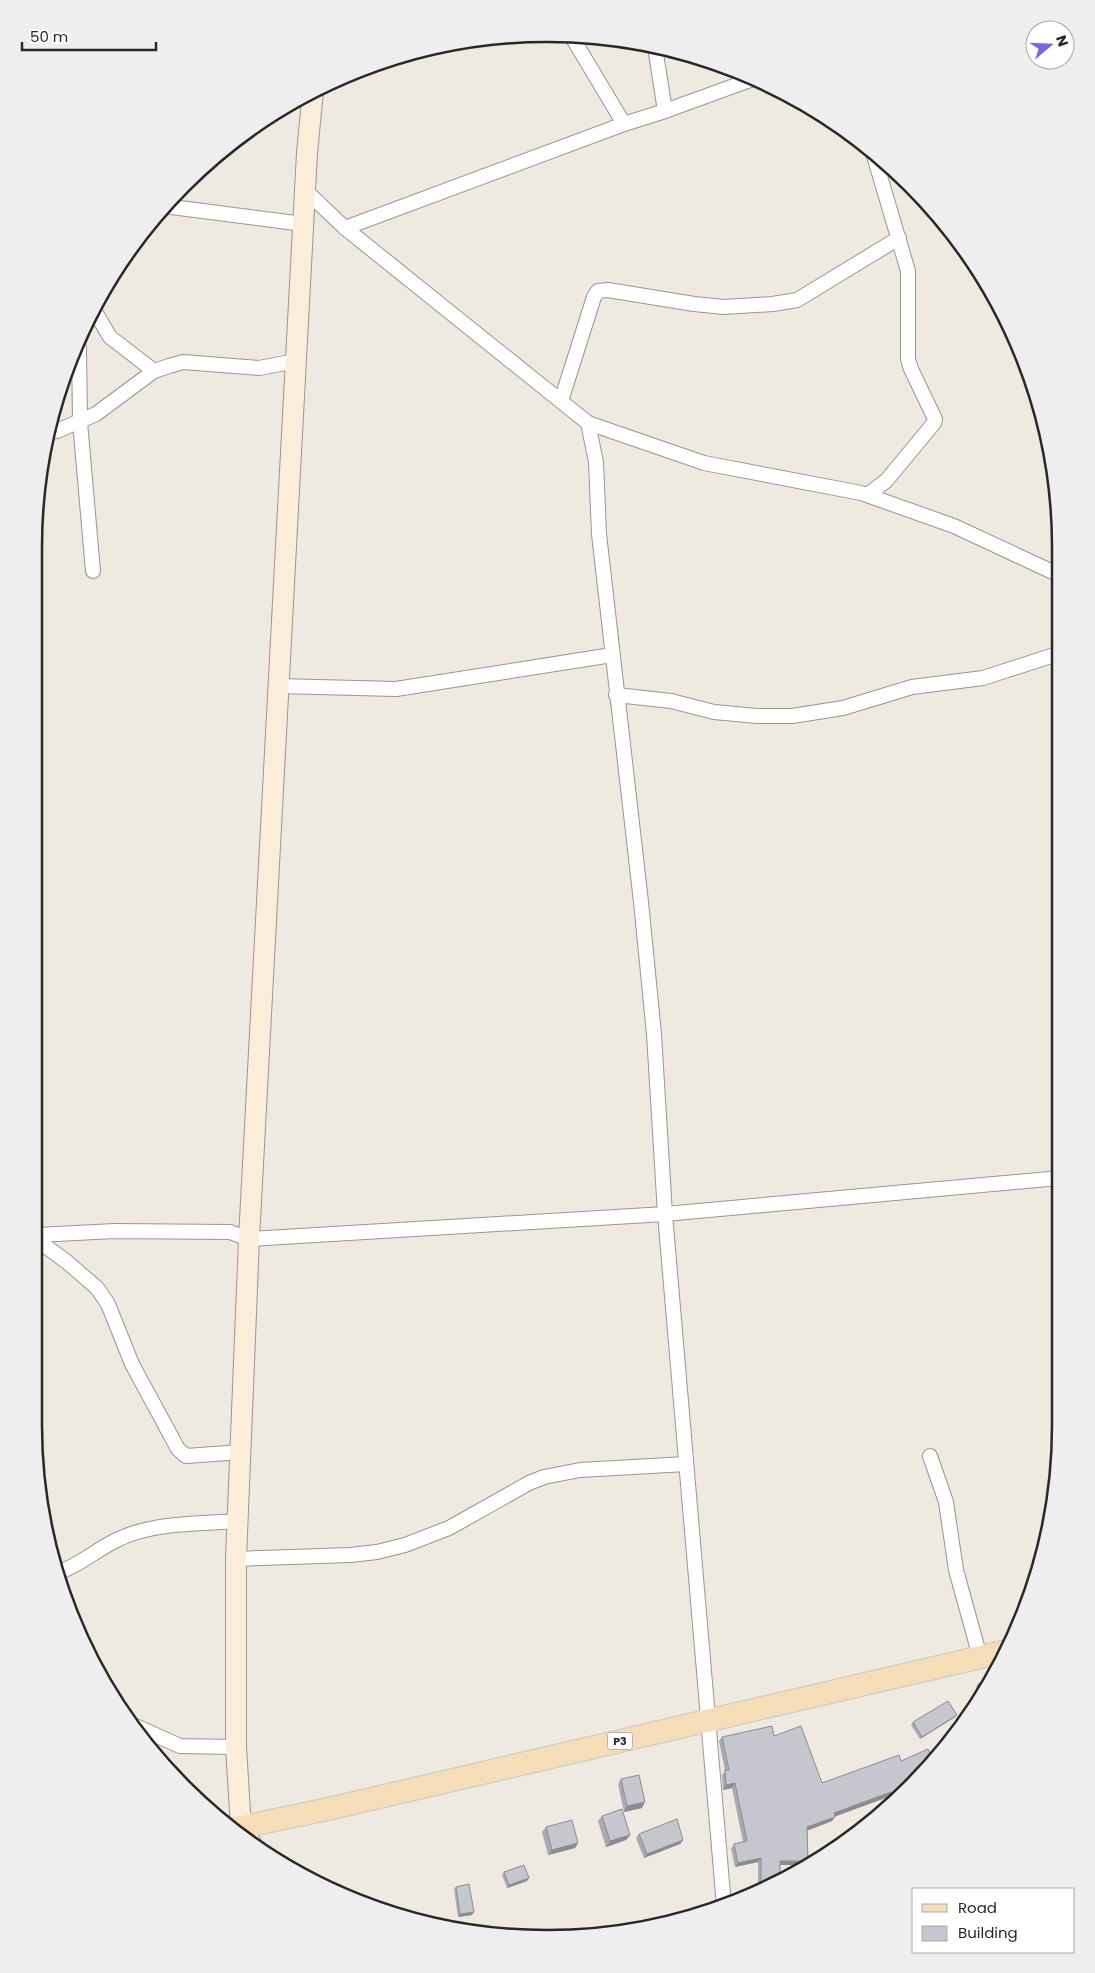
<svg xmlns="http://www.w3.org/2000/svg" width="1095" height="1973" font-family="Poppins,sans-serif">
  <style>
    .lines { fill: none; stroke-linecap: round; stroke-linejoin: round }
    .street-casing { stroke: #9b958e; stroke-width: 16 }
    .secondary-casing { stroke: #9b958e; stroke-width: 22 }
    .primary-casing { stroke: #c8c7c6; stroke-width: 24 }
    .street { stroke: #fff; stroke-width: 14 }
    .secondary { stroke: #faeedb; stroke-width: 20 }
    .primary { stroke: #f5ddb8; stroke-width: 22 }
    .wall { fill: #aaaab2 }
    .shaded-wall { fill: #8b8b91 }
    .building { fill: #c6c6cf; stroke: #8b8b91 }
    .labels { text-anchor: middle; stroke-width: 5; stroke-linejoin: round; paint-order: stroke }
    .shield { fill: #fff; stroke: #6a6866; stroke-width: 1 }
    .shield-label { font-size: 11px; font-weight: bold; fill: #2a2825 }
    .rim { fill: none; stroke: #2a2825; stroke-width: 2.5 }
  </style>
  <rect width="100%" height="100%" fill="#eee9e1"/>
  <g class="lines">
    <defs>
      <g id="street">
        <path d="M572,37l52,87"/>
        <path d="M655,47l10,64"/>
        <path d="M306,191l39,37 243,195 116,40 157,30 93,33 103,48"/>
        <path d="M164,206l139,18"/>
        <path d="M345,228l279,-104 41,-13 88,-32"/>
        <path d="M94,310l16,27 44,34"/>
        <path d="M79,348l1,74 13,149"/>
        <path d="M561,401l33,-104 4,-6 10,-1 86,14 30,3 49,-3 24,-4 102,-62"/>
        <path d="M588,423l8,39 3,72 42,368 13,132 11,180 59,692"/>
        <path d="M48,432l9,-1 39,-17 58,-43 15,-5 14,-4 76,6 37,-7"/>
        <path d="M867,495l19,-14 48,-58 1,-4 -24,-50 -3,-10v-88l-34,-115"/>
        <path d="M278,686l118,3 216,-34"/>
        <path d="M616,695l55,6 43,11 43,4h35l51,-8 69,-21 71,-9 74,-24"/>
        <path d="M37,1235l78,-4 115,1 19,7 416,-25 394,-36"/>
        <path d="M37,1240l30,22 30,26 11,16 24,60 46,85 8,7 55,-4"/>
        <path d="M930,1456l16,46 10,68 24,87"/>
        <path d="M236,1559l114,-4 27,-3 28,-7 44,-17 80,-45 15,-6 36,-7 106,-6"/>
        <path d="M57,1573c25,-8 40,-25 64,-35 36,-16 79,-14 118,-17"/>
        <path d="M131,1724l49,22 56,1"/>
      </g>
      <path id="secondary" d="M251,1843l-10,-16 -5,-80v-188l13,-320 58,-1086 6,-62"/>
      <path id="primary" d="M233,1829l95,-20 679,-158"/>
    </defs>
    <use href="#street" class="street-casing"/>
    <use href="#secondary" class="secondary-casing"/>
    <use href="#primary" class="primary-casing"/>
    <use href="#street" class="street"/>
    <use href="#secondary" class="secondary"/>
    <use href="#primary" class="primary"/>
  </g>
  <g class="wall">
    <path d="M999,1668l-4,8 -1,-4 3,-3z"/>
    <path d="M992,1683l-12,17 -4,-13 2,-3z"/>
    <path d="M955,1717l-35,22 -9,-14 2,-3z"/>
    <path d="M774,1736l48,47 79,-22 33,2 -44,43 -2,-9 -53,19 -3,5 -25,9 1,31 -4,4h-24l-22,27v-30l-23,5 -4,-18 3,-5 9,-2 -11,-54 -9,2 -1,-15 3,-4 -6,-30 3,-4z"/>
    <path d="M621,1779l21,29 -18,4 -6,-28z"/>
    <path d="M602,1816l28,19 -4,5 -20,7 -8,-26z"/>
    <path d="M546,1827l32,16 -3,5 -27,7 -6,-23z"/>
    <path d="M639,1834l44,6 -3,4 -36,14 -8,-20z"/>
    <path d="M504,1872l23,9 -20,7 -5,-13z"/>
    <path d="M456,1887l16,28 -14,2 -4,-28z"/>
    <path d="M734,1895l11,5 -13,4v-6z"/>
  </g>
  <g class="shaded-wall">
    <path d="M957,1715l-2,2 -35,22 2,-2z"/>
    <path d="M735,1783l-3,5 -9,2 3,-5z"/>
    <path d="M891,1792l-3,5 -57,21 3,-5z"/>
    <path d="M898,1800l-5,5 -3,1 4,-5z"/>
    <path d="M645,1802l-3,6 -18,4 3,-6z"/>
    <path d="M835,1817l-3,4 -28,11 3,-5z"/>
    <path d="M630,1835l-4,5 -20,7 4,-6z"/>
    <path d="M683,1840l-3,4 -36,14 3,-4z"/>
    <path d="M578,1843l-3,5 -27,7 4,-5z"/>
    <path d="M761,1858l-3,4 -23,5 3,-4z"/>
    <path d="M780,1861h28l-4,4h-27z"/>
    <path d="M529,1878l-2,3 -20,7 2,-3z"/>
    <path d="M770,1887l-10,5h-2l3,-4z"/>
    <path d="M474,1912l-2,3 -14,2 2,-3z"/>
  </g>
  <g class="building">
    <path d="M994,1679l-2,4 -10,14 -4,-13z"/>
    <path d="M948,1701l9,14 -35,22 -9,-15z"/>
    <path d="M772,1726l2,10 27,-10 21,57 77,-28 2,6 27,-12 6,14 -36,37 -4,1 -3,-9 -57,21 1,4 -28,10 1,34h-28v21l-10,5 -9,1v-30l-23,5 -4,-19 13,-3 -12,-58 -9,2 -1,-15h4l-7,-33z"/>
    <path d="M639,1775l6,27 -18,4 -6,-27z"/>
    <path d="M622,1809l8,26 -20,6 -8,-25z"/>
    <path d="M677,1819l6,21 -36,14 -8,-20z"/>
    <path d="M572,1820l6,23 -26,7 -6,-23z"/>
    <path d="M524,1865l5,13 -20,7 -5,-13z"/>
    <path d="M331,1884l5,8 -11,-4z"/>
    <path d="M469,1884l5,28 -14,2 -4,-27z"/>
    <path d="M743,1892l2,8 -12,3 1,-8z"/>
    <path d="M510,1930h26v7l-55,-2 -6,-1v-3l35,3z"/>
  </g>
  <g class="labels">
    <rect class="shield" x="607.5" y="1732.5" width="25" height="17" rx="4"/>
    <g class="shield-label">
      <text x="620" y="1745">P3</text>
    </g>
  </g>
  <path d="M0 0H1095V1973H0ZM547 42H547A505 505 0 0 1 1052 547V1425A505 505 0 0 1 547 1930H547A505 505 0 0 1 42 1425V547A505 505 0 0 1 547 42Z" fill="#eee" fill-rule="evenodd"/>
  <path class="rim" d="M547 42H547A505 505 0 0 1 1052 547V1425A505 505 0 0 1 547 1930H547A505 505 0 0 1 42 1425V547A505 505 0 0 1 547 42Z"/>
  <rect x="912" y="1888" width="162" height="65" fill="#ffffff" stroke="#aaa9a8"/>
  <rect x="922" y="1904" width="25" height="8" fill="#f5ddb8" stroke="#aaa9a8"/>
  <text x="958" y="1913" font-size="15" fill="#2a2825">Road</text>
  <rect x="922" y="1926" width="25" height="15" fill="#c6c6cf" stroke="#aaa9a8"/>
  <text x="958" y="1938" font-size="15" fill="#2a2825">Building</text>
  <g transform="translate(1050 45) rotate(71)"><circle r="24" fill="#ffffff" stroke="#aaa9a8"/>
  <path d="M0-4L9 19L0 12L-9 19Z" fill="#7868e3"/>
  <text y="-8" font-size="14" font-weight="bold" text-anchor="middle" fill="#2a2825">N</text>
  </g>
  <path d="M22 42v8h134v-8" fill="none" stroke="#2a2825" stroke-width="2.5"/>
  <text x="30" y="42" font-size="15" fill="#2a2825" stroke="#ffffff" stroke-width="4" paint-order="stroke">50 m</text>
</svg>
